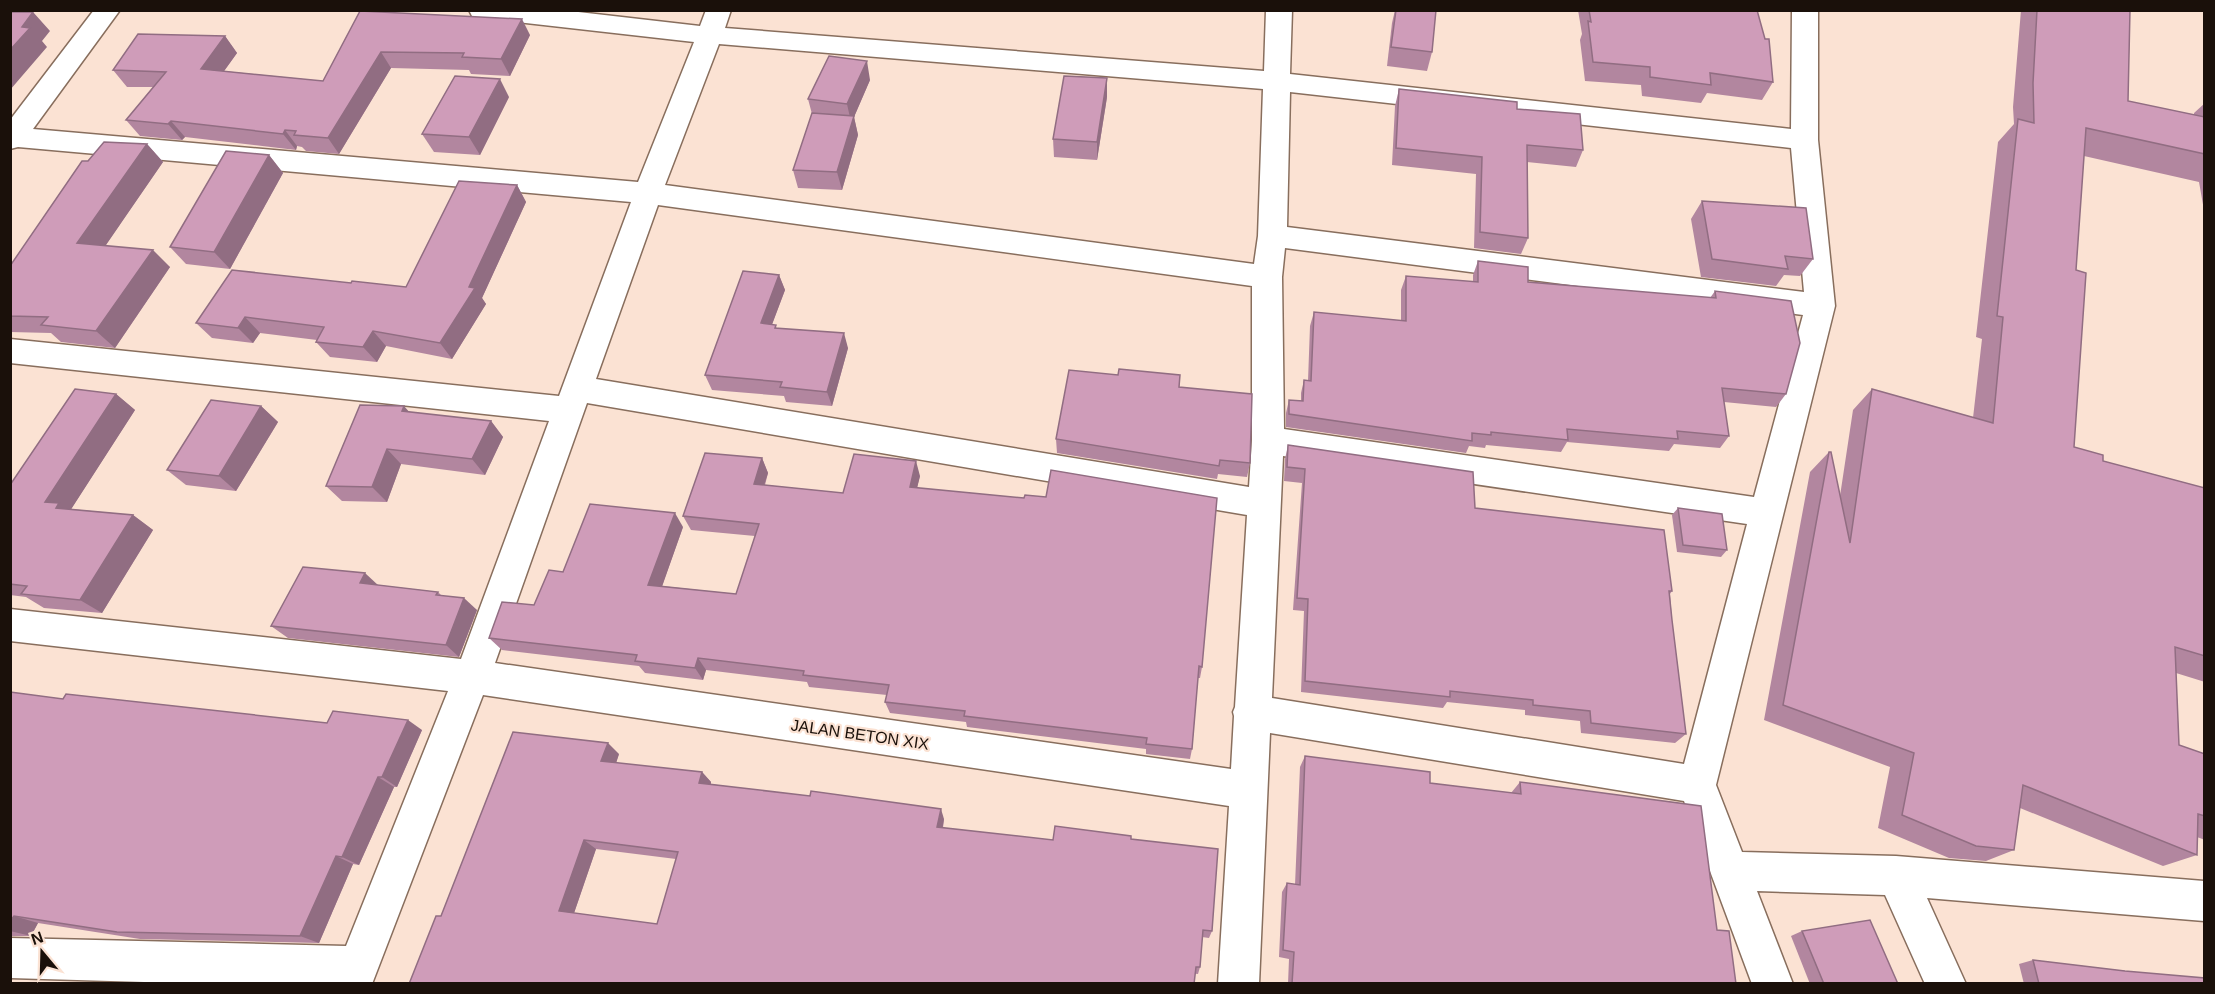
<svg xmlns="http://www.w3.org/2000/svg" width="2215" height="994" font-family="Helvetica,sans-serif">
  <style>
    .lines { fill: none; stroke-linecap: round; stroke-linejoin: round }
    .minor-casing { stroke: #886e5d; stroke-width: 3 }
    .minor { fill: #fff; fill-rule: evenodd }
    .wall { fill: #b2869f; fill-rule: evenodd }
    .shaded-wall { fill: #916d82 }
    .building { fill: #cf9cb9; stroke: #916d82; stroke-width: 1.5; fill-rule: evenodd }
    .labels { text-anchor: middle; stroke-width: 4.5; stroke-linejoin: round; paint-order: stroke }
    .street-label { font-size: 16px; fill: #1a100a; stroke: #fbe2d3 }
  </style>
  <rect width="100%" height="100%" fill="#fbe2d3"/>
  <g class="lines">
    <defs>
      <path id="minor" d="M94,10h26l-87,119 605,53 56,-140 -213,-24 -9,-2 -3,-6h92l139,16 6,-16h25l-6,18 539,43 2,-61h26l-2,64 501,55 1,-119h26v130l17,166 -119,479 26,67 154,4 308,25v40l-277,-23 39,86h-41l-40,-89 -128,-4 36,93h-41l-68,-183 -414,-68 -11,251h-41l11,-178 -746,-111 -111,289h-161l-201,-6v-40l336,8 102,-255 -438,-50v-32l451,50 88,-238 -539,-58v-24l549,57 72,-194 -613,-55 -8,2v-29zM719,44l544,45 -5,147 -4,28 -589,-79zM1290,92l501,56 13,144 -517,-65zM658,205l594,81v154l-3,47 -653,-108zM1285,248l518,67 -49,182 -470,-68 -2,-152zM587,403l660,112 -12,192 -2,5 1,4 -3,53 -736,-106zM1283,456l464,68 -63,240 -412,-66z"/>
    </defs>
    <use href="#minor" class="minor-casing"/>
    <use href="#minor" class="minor"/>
  </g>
  <g class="wall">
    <path d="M1395,10h41l-4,42 -5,19 -40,-5 5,-43z"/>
    <path d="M1486,10h22l-1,2z"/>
    <path d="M1578,10h179l16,72 -11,18 -55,-7 -6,10 -59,-7 -1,-11 -56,-4 -5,-41 2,-6z"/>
    <path d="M2021,10h109l-2,91 66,14v-2l11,-10v113l-6,-34 -115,-26 -8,114 -2,177 29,14 102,27v194l-29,-9 3,72 26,9v86l-8,-3v18l-34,11 -143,-58 -6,42 -28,11 -37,-3 -71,-30 12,-61 -126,-47 46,-248 19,-20 11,44 13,-86 19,-21 101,29 9,-79 -6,-2 22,-195 16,-18 -1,-17z"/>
    <path d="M360,11l170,24 -20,41 -39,-2 -2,-4 -78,-2 -52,86 -33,-3 -4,-4 -5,-1 -1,4 -111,-13 -3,3 -42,-4 -14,-16 27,-33h-26l-14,-17 112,-34 12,17 -13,18 99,10z"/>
    <path d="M870,80l-16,37 4,18 -16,55 -44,-2 -5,-18 19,-56 -4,-15z"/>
    <path d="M1399,89l118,20 66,41 -7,17 -49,-5 1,76 -7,16 -47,-6 2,-74 -84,-9 3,-59z"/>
    <path d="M509,97l-29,58 -46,-3 -12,-18z"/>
    <path d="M1107,97l-10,63 -43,-3 -1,-18z"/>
    <path d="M147,144l16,18 -58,84 65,21 -55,81 -54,-6 -10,-9 -41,-1v-66l78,-105z"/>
    <path d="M269,155l14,18 -53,96 -44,-5 -16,-17z"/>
    <path d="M517,185l9,17 -44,96 4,6 -34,55 -66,-13 -9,16 -47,-5 -14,-15 1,-2 -57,-7 -7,10 -41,-5 -16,-15 155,-40 55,4z"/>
    <path d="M1702,201l111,58 -13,17 -16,-1 -8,11 -75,-9 -10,-58z"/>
    <path d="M1478,261l50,21 182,16 5,-7 71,103 -10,13 -52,-5 5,34 -9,12 -46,-4 -5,7 -102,-9 -6,10 -75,-7 -1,3 -16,-2 -3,7 -180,-26v-14l3,-13 12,1v-8l3,-13 4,1 2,-55 4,-14 87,9v-31l5,-14 67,6v-7z"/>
    <path d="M779,275l6,15 -13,34 5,4 71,20 -16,58 -46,-4 -2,-6 -72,-6 -7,-15z"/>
    <path d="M1179,387l71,76 -3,14 -29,-3 -1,5 -160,-26 -1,-14z"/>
    <path d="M116,394l19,16 -64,99 62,6 20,15 -51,83 -58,-5 -18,-11 -16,-2v-110z"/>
    <path d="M261,406l17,16 -42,69 -50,-6 -19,-15z"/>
    <path d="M409,412l82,9 12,16 -18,38 -84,-11 -14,38 -45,-1 -16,-15z"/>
    <path d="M1288,445l187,63 197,83 -2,3 2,26 14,114 -11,9 -94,-10 -1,-12 -55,-6v-5l-78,-8 -4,6 -142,-16 3,-81 -11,-1 9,-127 -18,-2 1,-22z"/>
    <path d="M762,458l6,15 -3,12 78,8 77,-17 -3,11 285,180 -2,11h-2l-6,71 -2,10 -44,-5v-5l-179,-22 -1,-5 -76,-9 -5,-11 2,-7 -78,-8 -2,-5 -101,-12 -3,10 -58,-7 -6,-7 -137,-16 -13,-12 45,-33 29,-33 120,-45 -21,59 74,8 19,-58 -64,-6 -8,-14z"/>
    <path d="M1678,508l49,42 -6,7 -44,-5 -5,-37z"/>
    <path d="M378,585l60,7 3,3 36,15 -18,47 -171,-19 -17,-12z"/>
    <path d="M10,692l53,7 264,24 95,7 -25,57h-3l-35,78 -6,-1 -34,79 -179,-4 -102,-16 -7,13h-21z"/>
    <path d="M619,754l-3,9 86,9 9,10v2l233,35 -1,9 110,12 78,-1 81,92 -3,7 -7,-1 -2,30 -2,7 -757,-58zM596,849l80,10 -19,65 -83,-11z"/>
    <path d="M1305,756l125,27 81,10 9,-11 197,148 19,54h-448l1,-25 -10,-2 3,-65 5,-9 8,2 5,-118z"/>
    <path d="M1802,931l96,53h-88l-19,-48z"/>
    <path d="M2033,960l92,11 80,13h-181l-5,-20z"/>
  </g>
  <g class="shaded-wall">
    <path d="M33,12l17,19 -8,10 5,6 -37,43v-40l12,-23z"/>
    <path d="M522,19l8,16 -20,41 -9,-17z"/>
    <path d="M225,36l12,17 -23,32 -13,-16z"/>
    <path d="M381,52l10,16 -52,86 -11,-16z"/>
    <path d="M867,61l3,19 -16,37 4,18 -16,55 -5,-18 14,-50 -4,-18z"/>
    <path d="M1107,78v19l-10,63v-18z"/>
    <path d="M500,79l9,18 -29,58 -11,-18z"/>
    <path d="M171,121l14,16 -3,3 -14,-16z"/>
    <path d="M285,130l12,16 -1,4 -13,-16z"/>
    <path d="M147,144l16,18 -68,99 -18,-18z"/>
    <path d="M269,155l14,18 -53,96 -16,-17z"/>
    <path d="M517,185l9,17 -44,96 4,6 -34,55 -12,-16z"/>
    <path d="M153,250l17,17 -55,81 -19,-17z"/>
    <path d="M779,275l6,15 -18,48 -6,-15z"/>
    <path d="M245,317l15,16 -7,10 -15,-15z"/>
    <path d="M373,331l13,15 -9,16 -14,-15z"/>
    <path d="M844,333l4,15 -16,58 -5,-14z"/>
    <path d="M116,394l19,16 -65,101 7,11 -32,-20z"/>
    <path d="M261,406l17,16 -42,69 -17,-15z"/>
    <path d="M404,406l14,16 -16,-11z"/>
    <path d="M491,421l12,16 -18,38 -13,-16z"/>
    <path d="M387,449l14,15 -14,38 -15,-15z"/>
    <path d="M762,458l6,15 -8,25 -6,-14z"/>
    <path d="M916,461l4,15 -6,25 -4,-14z"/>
    <path d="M675,513l8,14 -25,71 -10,-13z"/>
    <path d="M133,515l20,15 -51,83 -22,-13z"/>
    <path d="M365,573l14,13 -19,-3z"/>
    <path d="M464,598l13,12 -18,47 -13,-12z"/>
    <path d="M698,658l8,12 -3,10 -8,-12z"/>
    <path d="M408,720l14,10 -25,57 -15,-10z"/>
    <path d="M608,743l11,11 -6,18 -12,-11z"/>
    <path d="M702,772l9,10 -2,11 -10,-10z"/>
    <path d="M378,777l16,10 -35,78 -17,-8z"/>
    <path d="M941,809l3,10 -3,18 -4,-10z"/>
    <path d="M584,840l12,9 -24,70 -13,-8z"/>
    <path d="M336,856l17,8 -34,79 -19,-7z"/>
    <path d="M14,916l24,7 -7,13 -21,-5v-10z"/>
  </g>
  <g class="building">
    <path d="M1396,10h40l-4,42 -41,-5z"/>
    <path d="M1589,10h168l8,29h4l4,43 -63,-9 1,12 -61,-8v-10l-57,-5 -5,-41 3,1z"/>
    <path d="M2037,10h93l-2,91 77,16v37l-119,-26 -10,142 10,3 -12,174 29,8v6l102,27v168l-30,-9 4,98 26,9v62l-7,-2 -1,41 -174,-70 -9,65 -38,-4 -74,-31 12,-62 -131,-48 46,-253h2l19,91 22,-154 121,34 10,-106 -6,-1 21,-197 16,4 -1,-40z"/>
    <path d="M360,11l162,8 -21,40 -39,-2 2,-4 -83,-1 -53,86 -34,-3 2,-4 -11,-1 -2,4 -112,-13 -3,3 -42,-4 40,-48 -53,-2 25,-36 87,2 -24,33 122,12z"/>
    <path d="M10,12h23l-11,15 8,1 -20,22z"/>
    <path d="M829,56l38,5 -20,43 -39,-5z"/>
    <path d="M455,76l45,3 -31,58 -47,-3z"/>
    <path d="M1064,76l43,2 -10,64 -44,-3z"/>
    <path d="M1399,89l118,13v7l63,5 3,36 -56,-5 1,93 -48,-6 2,-75 -86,-9z"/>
    <path d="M812,113l42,3 -17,56 -44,-2z"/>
    <path d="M104,142l43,2 -70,99 76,7 -57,81 -55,-6 7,-8 -38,-1v-50l72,-105h6z"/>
    <path d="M226,151l43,4 -55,97 -44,-5z"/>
    <path d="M459,181l58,4 -48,102 6,1 -35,55 -67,-12 -10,16 -47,-5 8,-15 -79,-10 -7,11 -42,-5 36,-53 119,13 1,-2 54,6z"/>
    <path d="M1702,201l104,7 7,51 -28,-3 3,13 -76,-10z"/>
    <path d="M1478,261l50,6v15l188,16 -1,-7 76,10 9,42 -14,51 -64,-6 7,48 -52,-5 1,8 -111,-10 1,11 -77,-8v3l-19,-2v8l-183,-27v-14l14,1 1,-21 7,1 3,-69 92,9v-45l72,6z"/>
    <path d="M743,271l36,4 -18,48 15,2 -1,3 69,5 -17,59 -47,-5 2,-5 -77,-7z"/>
    <path d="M1119,369l61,6 -1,12 73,7 -2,69 -30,-3 -1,6 -163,-27 13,-69 49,5z"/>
    <path d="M75,389l41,5 -71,108 14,1 -3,5 77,7 -53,85 -59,-6 6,-8 -17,-2v-99z"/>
    <path d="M211,400l50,6 -42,70 -52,-6z"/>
    <path d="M360,405l44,1 -2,5 89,10 -19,38 -85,-10 -15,38 -46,-1z"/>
    <path d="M1288,445l185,27 2,36 189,22 8,61h-3l3,29 14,114 -95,-11 -1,-12 -57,-6v-5l-83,-9v6l-145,-16 3,-82 -11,-1 8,-129 -18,-2z"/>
    <path d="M705,453l57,5 -8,26 89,9 11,-39 62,7 -6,26 114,11 1,-3 21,2 5,-27 166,28 -15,169 -3,-1 -7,83 -46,-5 1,-6 -183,-22 1,-5 -80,-9 4,-17 -86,-10 1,-4 -106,-13 -3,10 -60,-7 2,-6 -148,-17 13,-36 32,3 15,-35 14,2 27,-68 85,9 -27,72 88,9 23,-70 -76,-8z"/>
    <path d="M1678,508l44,6 5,36 -44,-5z"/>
    <path d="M303,567l62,6 -5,10 78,9 -2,3 28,3 -18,47 -175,-19z"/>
    <path d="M10,692l53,7 3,-5 261,29 6,-12 75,9 -26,57h-4l-36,80 -6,-1 -36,80 -183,-4 -103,-16 -4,5z"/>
    <path d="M513,732l95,11 -7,18 101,11 -3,11 111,13 1,-5 130,18 -4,18 116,13 2,-14 76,10v3l87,10 -6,82 -9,-1 -3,37h-4l-2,17h-785l27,-68h5zM584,840l94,12 -21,72 -98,-13z"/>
    <path d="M1305,756l125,16v11l91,11 -1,-12 181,24 16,124 12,1 7,53h-444l2,-32 -11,-2 4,-67 13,2z"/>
    <path d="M1870,920l28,64h-74l-22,-53z"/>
    <path d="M2033,960l92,11 80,7v6h-166z"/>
  </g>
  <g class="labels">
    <g class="street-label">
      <text transform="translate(860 734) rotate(8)" y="6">JALAN BETON XIX</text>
    </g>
  </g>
  <rect width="2215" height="994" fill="none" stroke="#1a100a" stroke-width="24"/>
  <g transform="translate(42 952) rotate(341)" stroke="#fbe2d3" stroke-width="4.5" paint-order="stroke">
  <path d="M0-4.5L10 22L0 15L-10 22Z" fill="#1a100a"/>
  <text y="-9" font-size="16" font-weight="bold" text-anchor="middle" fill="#1a100a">N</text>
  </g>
</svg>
